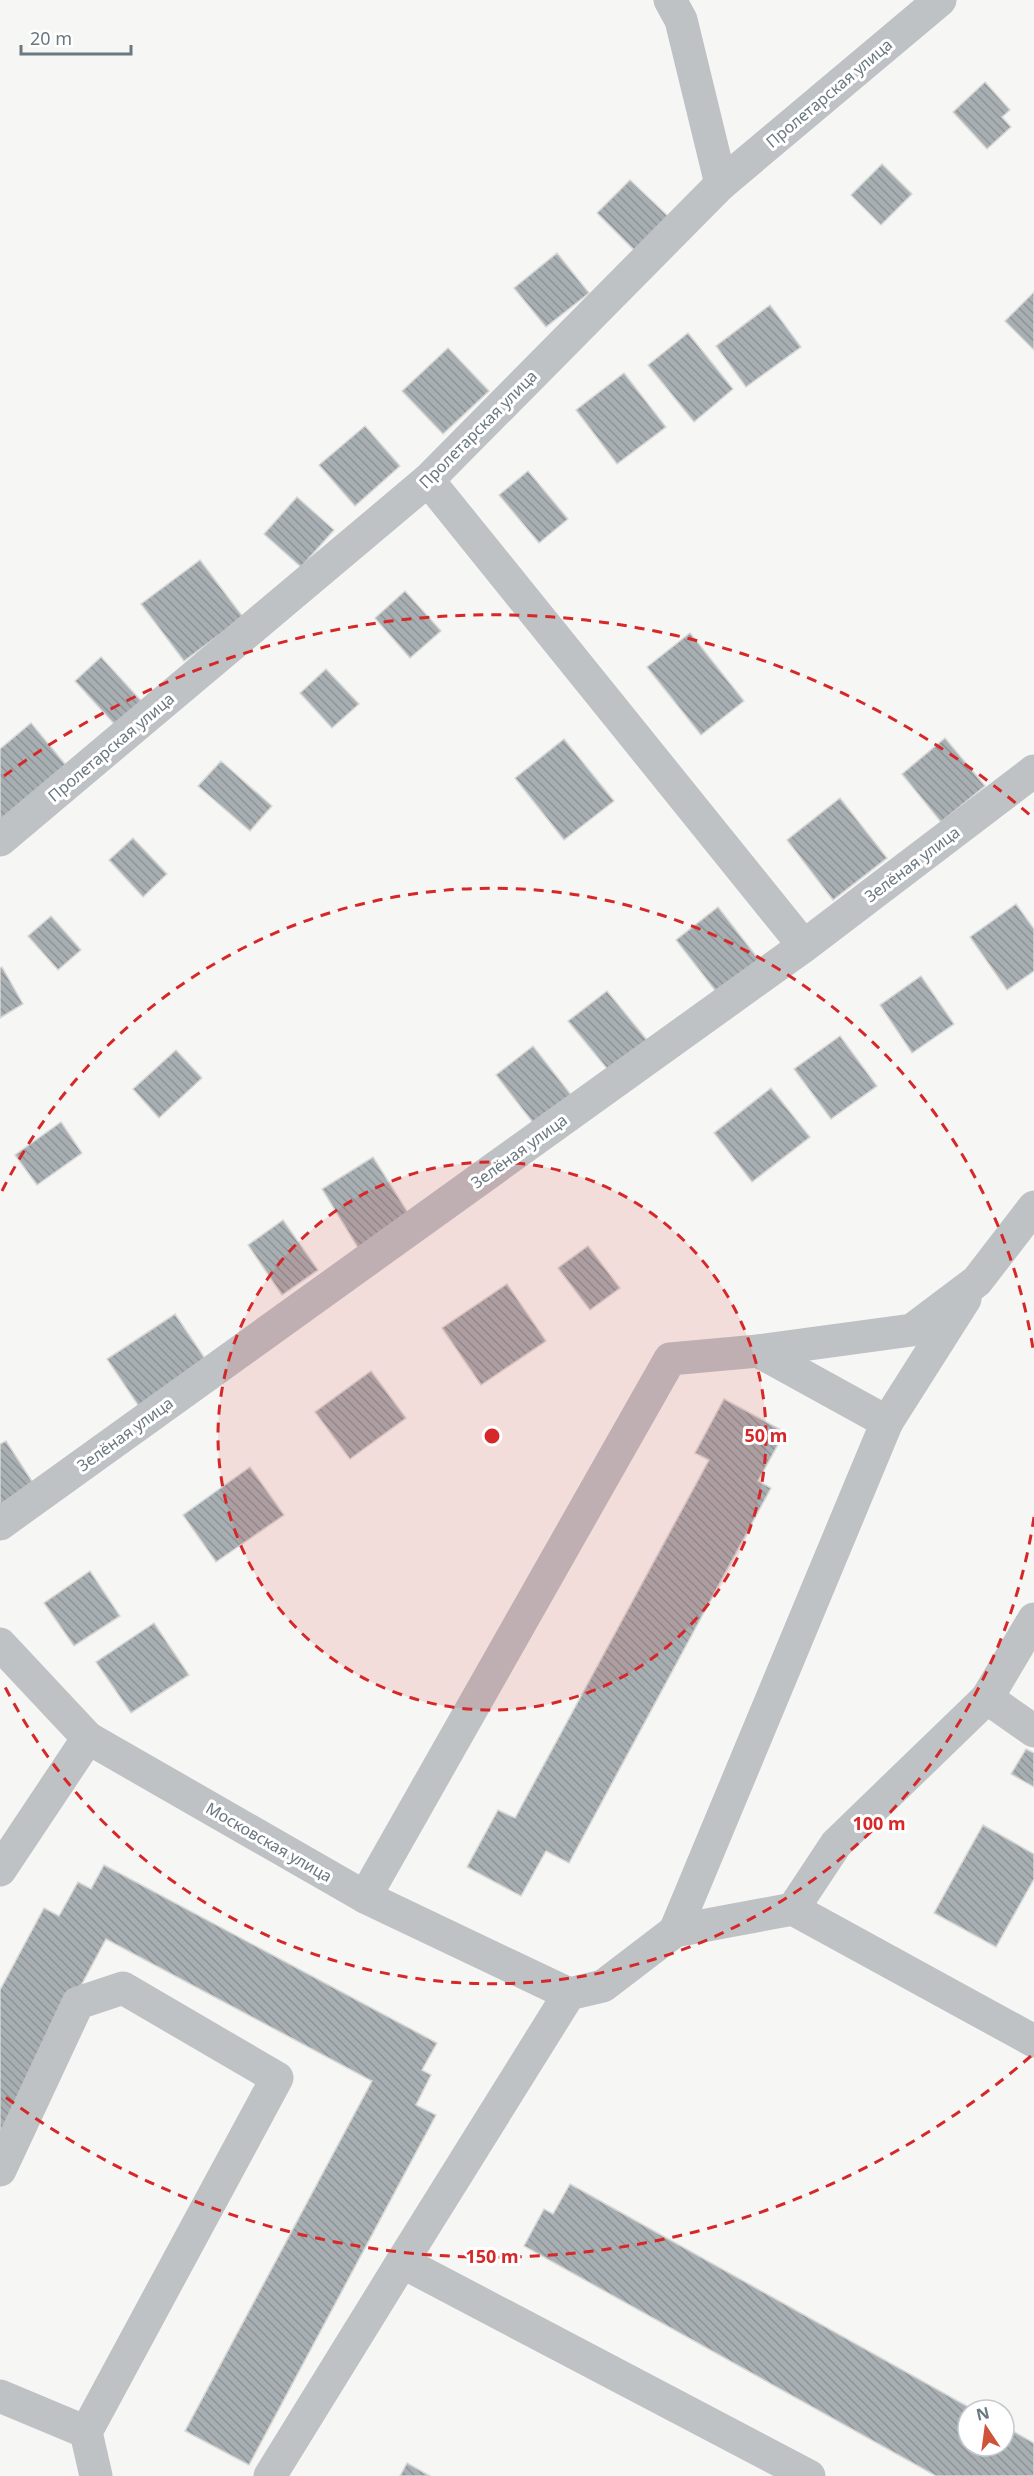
<svg xmlns="http://www.w3.org/2000/svg" width="1034" height="2476" font-family="'Noto Sans',sans-serif">
  <style>
    .building { fill: url(#building-back-hatch); stroke: #d8d8d6; stroke-width: 1.5 }
    .lines { fill: none; stroke-linecap: round; stroke-linejoin: round }
    .minor { stroke: #bec2c5; stroke-width: 33 }
    .ring { fill: none; stroke: #d62828; stroke-width: 3; stroke-dasharray: 10 8 }
    .labels { text-anchor: middle; stroke-width: 6; stroke-linejoin: round; paint-order: stroke }
    .street-label { font-size: 16px; fill: #697881; stroke: #fff }
    .centre { fill: #d62828; stroke: #fff; stroke-width: 3 }
    .ring-label { font-size: 18px; text-anchor: middle; font-weight: bold; fill: #d62828; stroke: #fff; stroke-width: 6; stroke-linejoin: round; paint-order: stroke }
  </style>
  <defs>
    <pattern id="building-back-hatch" width="6" height="6" patternUnits="userSpaceOnUse" patternTransform="scale(1.5)"><rect width="6" height="6" fill="#a8afb3"/><path d="M-1 5l2 2M0 0l6 6M5-1l2 2" fill="none" stroke="#8d9397"/></pattern>
  </defs>
  <rect width="100%" height="100%" fill="#f6f6f4"/>
  <g class="building">
    <path d="M985,82l25,28 -8,7 9,10 -24,22 -34,-37z"/>
    <path d="M882,164l30,30 -31,31 -30,-30z"/>
    <path d="M630,180l41,39 -34,34 -40,-40z"/>
    <path d="M557,253l32,40 -43,34 -32,-39z"/>
    <path d="M1034,292v58l-29,-29z"/>
    <path d="M770,305l31,42 -55,40 -30,-41z"/>
    <path d="M688,333l45,56 -39,33 -46,-57z"/>
    <path d="M448,348l41,43 -46,43 -41,-43z"/>
    <path d="M624,373l42,54 -49,37 -41,-54z"/>
    <path d="M365,426l35,40 -45,40 -36,-41z"/>
    <path d="M528,471l40,48 -29,24 -40,-48z"/>
    <path d="M297,497l37,33 -33,37 -37,-33z"/>
    <path d="M200,560l43,57 -59,44 -43,-57z"/>
    <path d="M405,591l36,40 -31,27 -35,-40z"/>
    <path d="M690,633l54,68 -43,34 -54,-68z"/>
    <path d="M101,657l43,47 -26,24 -43,-47z"/>
    <path d="M326,669l33,35 -27,24 -32,-35z"/>
    <path d="M31,723l39,47 -70,58v-79z"/>
    <path d="M945,738l40,48 -44,36 -39,-48z"/>
    <path d="M564,739l50,62 -50,39 -49,-62z"/>
    <path d="M221,761l51,45 -22,25 -52,-45z"/>
    <path d="M840,798l47,60 -54,42 -46,-60z"/>
    <path d="M133,838l34,36 -24,23 -34,-37z"/>
    <path d="M1016,904l18,25v42l-27,19 -37,-53z"/>
    <path d="M718,907l45,58 -42,33 -45,-58z"/>
    <path d="M51,916l30,34 -23,20 -30,-34z"/>
    <path d="M2,967l21,37 -23,14v-50z"/>
    <path d="M921,976l33,48 -42,29 -32,-48z"/>
    <path d="M607,991l40,49 -38,31 -41,-50z"/>
    <path d="M840,1036l37,50 -46,33 -37,-50z"/>
    <path d="M533,1046l39,50 -38,28 -38,-49z"/>
    <path d="M176,1050l26,28 -43,40 -26,-29z"/>
    <path d="M771,1088l39,49 -58,45 -38,-49z"/>
    <path d="M61,1122l21,31 -45,32 -22,-30z"/>
    <path d="M373,1157l44,70 -52,32 -43,-70z"/>
    <path d="M283,1220l35,50 -36,25 -34,-50z"/>
    <path d="M588,1246l32,42 -30,22 -32,-42z"/>
    <path d="M507,1284l39,57 -65,44 -39,-57z"/>
    <path d="M175,1314l33,49 -68,45 -33,-49z"/>
    <path d="M371,1371l35,47 -56,41 -35,-47z"/>
    <path d="M724,1399l61,33 -27,49 13,7 -202,375 -23,-12 -25,45 -54,-29 31,-57 17,8 194,-358 -14,-7z"/>
    <path d="M6,1441l31,48 -37,25v-70z"/>
    <path d="M250,1467l34,48 -68,47 -33,-47z"/>
    <path d="M90,1571l30,45 -46,30 -30,-43z"/>
    <path d="M154,1623l35,52 -58,38 -35,-51z"/>
    <path d="M1026,1749l8,4v34l-23,-13z"/>
    <path d="M983,1825l51,29v25l-38,68 -62,-34z"/>
    <path d="M104,1865l333,178 -15,27 9,5 -15,30 20,10 -187,350 -64,-34 187,-350 -266,-142 -106,198v-147l44,-82 15,8 19,-34 13,7z"/>
    <path d="M570,2184l404,226h-6v36h36v-20l30,17v33h-98l-412,-230 20,-37 9,5z"/>
    <path d="M407,2463l23,13h-30z"/>
  </g>
  <g class="lines">
    <g class="minor">
      <path d="M670,0l11,20 40,164"/>
      <path d="M428,480l376,466"/>
      <path d="M0,840l428,-360 293,-296 219,-184"/>
      <path d="M758,1351l154,-21 65,-49 57,-74"/>
      <path d="M887,1422l78,-123"/>
      <path d="M0,1524l804,-578 230,-175"/>
      <path d="M0,1644l88,94 277,159 204,97"/>
      <path d="M987,1698l47,33"/>
      <path d="M0,1870l88,-132"/>
      <path d="M365,1897l305,-538 88,-8 129,71 -212,509"/>
      <path d="M793,1909l43,-65 151,-146 47,-79"/>
      <path d="M0,2170l78,-167 45,-15 154,90 -191,354 10,44"/>
      <path d="M0,2396l86,36"/>
      <path d="M270,2476l132,-214"/>
      <path d="M809,2476l-407,-214 167,-268 34,-8 72,-55 118,-22 241,132"/>
    </g>
  </g>
  <circle cx="492" cy="1436" r="274" fill="#d62828" fill-opacity=".12"/>
  <g class="ring">
    <circle cx="492" cy="1436" r="274"/>
    <path d="M1034 1517A548 548 0 0 1 2 1681M2 1191A548 548 0 0 1 1034 1355"/>
    <path d="M1031 2056A821 821 0 0 1 4 2096M4 776A821 821 0 0 1 1031 816"/>
  </g>
  <g class="labels">
    <g class="street-label">
      <text transform="translate(829 93) rotate(-40)" y="6">Пролетарская улица</text>
      <text transform="translate(478 429) rotate(-45)" y="6">Пролетарская улица</text>
      <text transform="translate(111 747) rotate(-40)" y="6">Пролетарская улица</text>
      <text transform="translate(912 864) rotate(-37)" y="6">Зелёная улица</text>
      <text transform="translate(519 1151) rotate(-36)" y="6">Зелёная улица</text>
      <text transform="translate(125 1434) rotate(-36)" y="6">Зелёная улица</text>
      <text transform="translate(269 1842) rotate(30)" y="6">Московская улица</text>
    </g>
  </g>
  <circle cx="492" cy="1436" r="9" class="centre"/>
  <g class="ring-label">
    <text x="766" y="1442">50 m</text>
    <text x="879" y="1830">100 m</text>
    <text x="492" y="2263">150 m</text>
  </g>
  <g transform="translate(986 2428) rotate(347)"><circle r="28" fill="#ffffff" stroke="#c3c9cd" stroke-width="1.5"/>
  <path d="M0-4.5L10 22L0 15L-10 22Z" fill="#cf523b"/>
  <text y="-9" font-size="16" font-weight="bold" text-anchor="middle" fill="#697881">N</text>
  </g>
  <path d="M21 45v9h110v-9" fill="none" stroke="#697881" stroke-width="3"/>
  <text x="30" y="45" font-size="18" fill="#697881" stroke="#ffffff" stroke-width="4.5" paint-order="stroke">20 m</text>
</svg>
